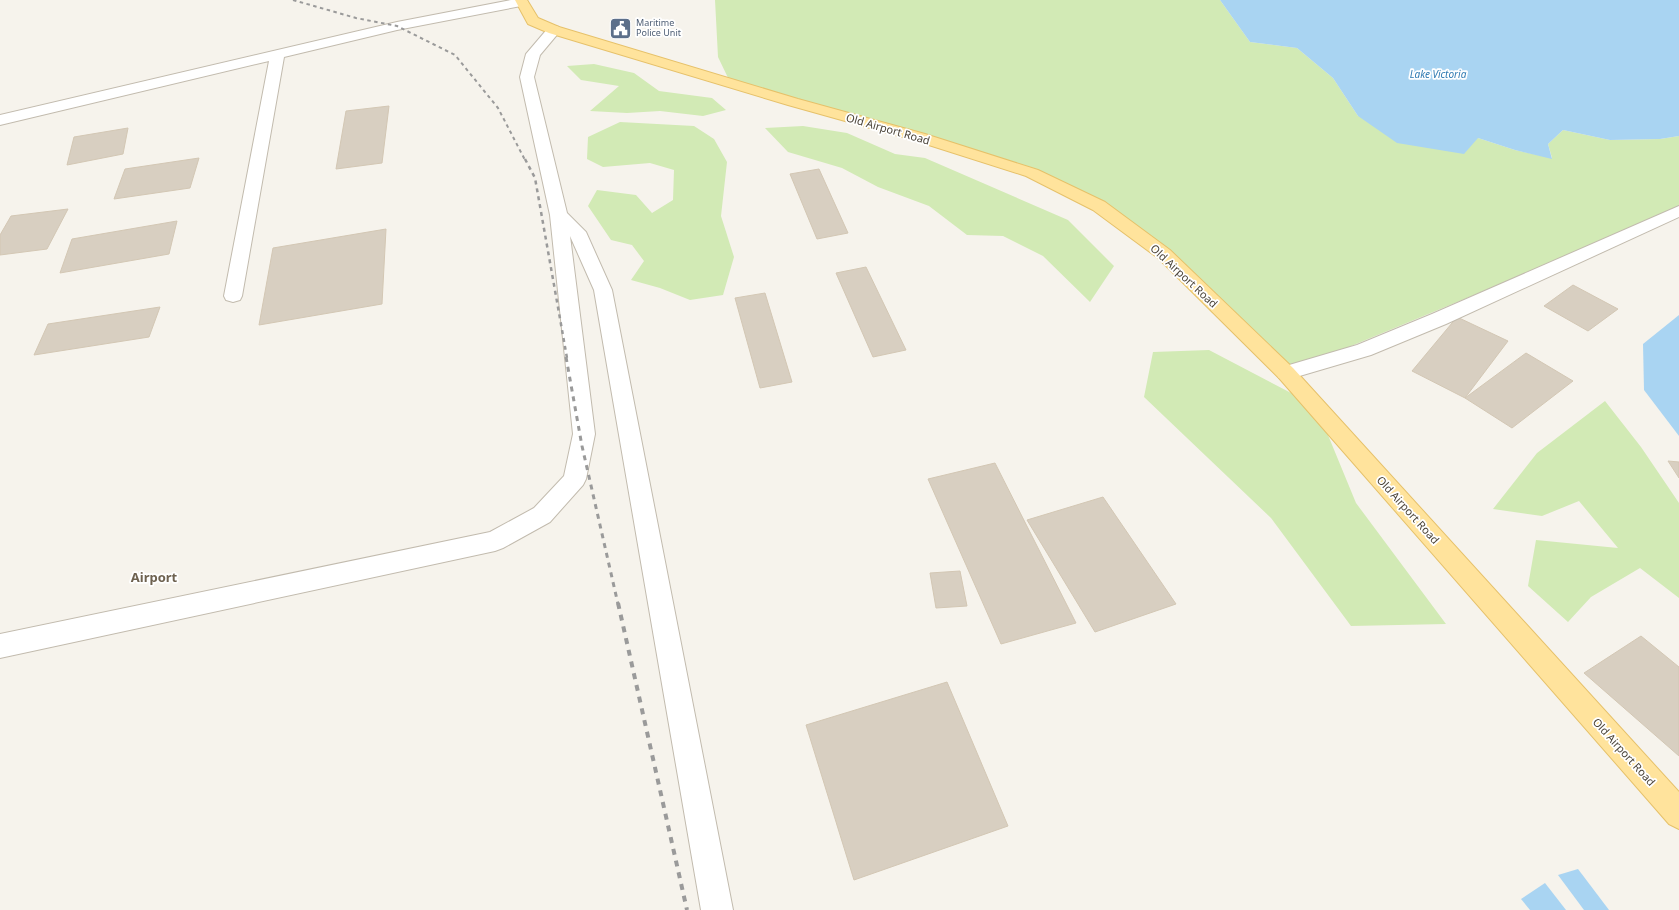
<svg xmlns="http://www.w3.org/2000/svg" width="1679" height="910" font-family="'Noto Sans',sans-serif">
  <style>
    .green { fill: #d2eab5 }
    .water { fill: #a9d4f2 }
    .building { fill: #d8cfc1; stroke: #d3c7b4 }
    .lines { fill: none; stroke-linecap: round; stroke-linejoin: round }
    .minor-casing { stroke: #c2bbae; stroke-width: 2 }
    .major-casing { stroke: #e6c16a; stroke-width: 2 }
    .minor { fill: #fff; fill-rule: evenodd }
    .major { fill: #ffe39c; fill-rule: evenodd }
    .rail-far3 { stroke: #9a9a9a; stroke-width: 2; stroke-dasharray: 3.5 3.5; stroke-linecap: butt }
    .rail-far2 { stroke: #9a9a9a; stroke-width: 2.5; stroke-dasharray: 4 4; stroke-linecap: butt }
    .rail-far1 { stroke: #9a9a9a; stroke-width: 3; stroke-dasharray: 5 5; stroke-linecap: butt }
    .rail { stroke: #9a9a9a; stroke-width: 4; stroke-dasharray: 6 6; stroke-linecap: butt }
    .labels { text-anchor: middle; stroke-width: 3.5; stroke-linejoin: round; paint-order: stroke }
    .far-service-label { font-size: 9px; fill: #4e5e75; stroke: #fff; text-anchor: start }
    .far-water-label { font-size: 10px; font-style: italic; fill: #2e7ab2; stroke: #fff }
    .street-label { font-size: 11px; fill: #4b4439; stroke: #fff }
    .quarter-label { font-size: 13px; font-weight: bold; fill: #6e6250; stroke: #fff }
  </style>
  <rect width="100%" height="100%" fill="#f6f3ec"/>
  <g class="green">
    <path d="M715,0h505l30,42 47,6 36,30 25,38 120,22 37,12 37,8 -4,-14 15,-14 47,10 50,-1 19,-3v74l-393,163 -122,-119 -65,-48 -67,-33 -301,-89 -13,-27z"/>
    <path d="M594,64l40,9 25,18 53,7 14,12 -23,6 -43,-5 -33,2 -37,-2 29,-25 -38,-6 -14,-14z"/>
    <path d="M620,122l74,4 20,13 13,23 -6,54 13,41 -11,38 -33,5 -30,-12 -29,-8 13,-19 -12,-16 -21,-5 -23,-34 9,-16 39,5 16,18 21,-13 1,-30 -24,-7 -47,4 -16,-8 1,-22z"/>
    <path d="M803,126l44,7 48,21 30,4 143,62 46,46 -24,36 -47,-46 -40,-20 -36,-1 -38,-29 -51,-19 -36,-19 -54,-16 -23,-24z"/>
    <path d="M1209,350l107,56 40,97 90,121 -95,2 -80,-108 -127,-121 9,-45z"/>
    <path d="M1605,401l36,46 38,56v95l-39,-30 -49,29 -23,25 -40,-36 8,-46 82,8 -39,-47 -37,15 -49,-7 44,-56z"/>
  </g>
  <g class="water">
    <path d="M1220,0h459v136l-19,3 -50,1 -47,-10 -15,14 4,15 -37,-9 -37,-12 -14,16 -67,-11 -39,-27 -25,-38 -36,-30 -47,-6z"/>
    <path d="M1679,315v121l-35,-46 -1,-46z"/>
    <path d="M1578,869l31,41h-25l-26,-35z"/>
    <path d="M1545,883l21,27h-36l-9,-11z"/>
  </g>
  <g class="building">
    <path d="M389,106l-7,57 -46,6 10,-58z"/>
    <path d="M128,128l-5,26 -56,11 7,-28z"/>
    <path d="M199,158l-9,30 -76,11 11,-30z"/>
    <path d="M819,169l29,64 -31,6 -27,-65z"/>
    <path d="M68,209l-21,40 -47,6v-20l11,-19z"/>
    <path d="M177,221l-8,33 -109,19 12,-34z"/>
    <path d="M386,229l-4,75 -123,21 14,-77z"/>
    <path d="M866,267l40,83 -33,7 -37,-84z"/>
    <path d="M1573,285l45,24 -30,22 -44,-25z"/>
    <path d="M765,293l27,89 -32,6 -25,-90z"/>
    <path d="M160,307l-11,30 -115,18 14,-31z"/>
    <path d="M1457,317l51,24 -43,57 -53,-27z"/>
    <path d="M1526,353l47,28 -61,47 -47,-30z"/>
    <path d="M1668,461l11,1v16z"/>
    <path d="M995,463l81,160 -75,21 -73,-165z"/>
    <path d="M1103,497l73,107 -81,28 -68,-112z"/>
    <path d="M960,571l7,35 -31,2 -6,-35z"/>
    <path d="M1641,636l38,31v89l-95,-83z"/>
    <path d="M947,682l61,144 -154,54 -48,-155z"/>
  </g>
  <g class="lines">
    <defs>
      <g id="minor">
        <path d="M511,0h15l2,2 -2,3 -5,1 -124,24 -113,27 -42,239 -2,4 -7,2 -7,-2 -2,-4 45,-235 -269,64v-10l397,-93z"/>
        <path d="M554,26l5,1 2,3 -21,25 -6,22 33,136 19,19 26,58 121,620h-32l-107,-620 -24,-54 25,198 -9,45 -3,6 -33,37 -47,26 -8,3 -495,107v-24l490,-102 44,-24 30,-32 9,-42 -23,-219 -30,-138 6,-23 23,-27z"/>
        <path d="M1679,206v11l-233,107 -75,31 -85,25 -7,-2 -3,-5 3,-5 78,-23 75,-31z"/>
      </g>
      <path id="major" d="M515,0h12l11,18 21,9 239,72 127,35 113,36 67,32 65,48 123,118 386,424v37l-10,-5 -390,-446 -121,-120 -65,-48 -67,-34 -113,-36 -125,-35 -239,-72 -21,-9z"/>
    </defs>
    <use href="#minor" class="minor-casing"/>
    <use href="#major" class="major-casing"/>
    <use href="#minor" class="minor"/>
    <use href="#major" class="major"/>
    <path class="rail-far3" d="M293,0l63,18 41,8 58,29 43,53 27,52"/>
    <path class="rail-far2" d="M525,159l10,19 32,180"/>
    <path class="rail-far1" d="M566,357l16,89 36,158"/>
    <path class="rail" d="M618,603l69,307"/>
  </g>
  <defs>
    <symbol id="civic-square" viewBox="-11 -11 22 22"><rect x="-9" y="-9" width="18" height="18" rx="4" fill="#5c6f8a" stroke="#fff"/><path d="M-.6-6.5H3V-4.5H.6V-3L4-1V1h2V6H-6V1h2V-1L-.6-3ZM-1.2 2.5V6h2.4V2.5Z" fill="#fff"/></symbol>
  </defs>
  <g fill-rule="evenodd">
    <use href="#civic-square" x="608" y="16" width="25" height="25"/>
  </g>
  <g class="labels">
    <g class="far-service-label">
      <text x="636" y="26">Maritime<tspan x="636" dy="10">Police Unit</tspan></text>
    </g>
    <g class="far-water-label">
      <text x="1438" y="78">Lake Victoria</text>
    </g>
    <g class="street-label">
      <text transform="translate(888 129) rotate(16)" y="4">Old Airport Road</text>
      <text transform="translate(1184 276) rotate(43)" y="4">Old Airport Road</text>
      <text transform="translate(1408 510) rotate(48)" y="4">Old Airport Road</text>
      <text transform="translate(1624 752) rotate(48)" y="4">Old Airport Road</text>
    </g>
    <g class="quarter-label">
      <text x="154" y="582">Airport</text>
    </g>
  </g>
</svg>
